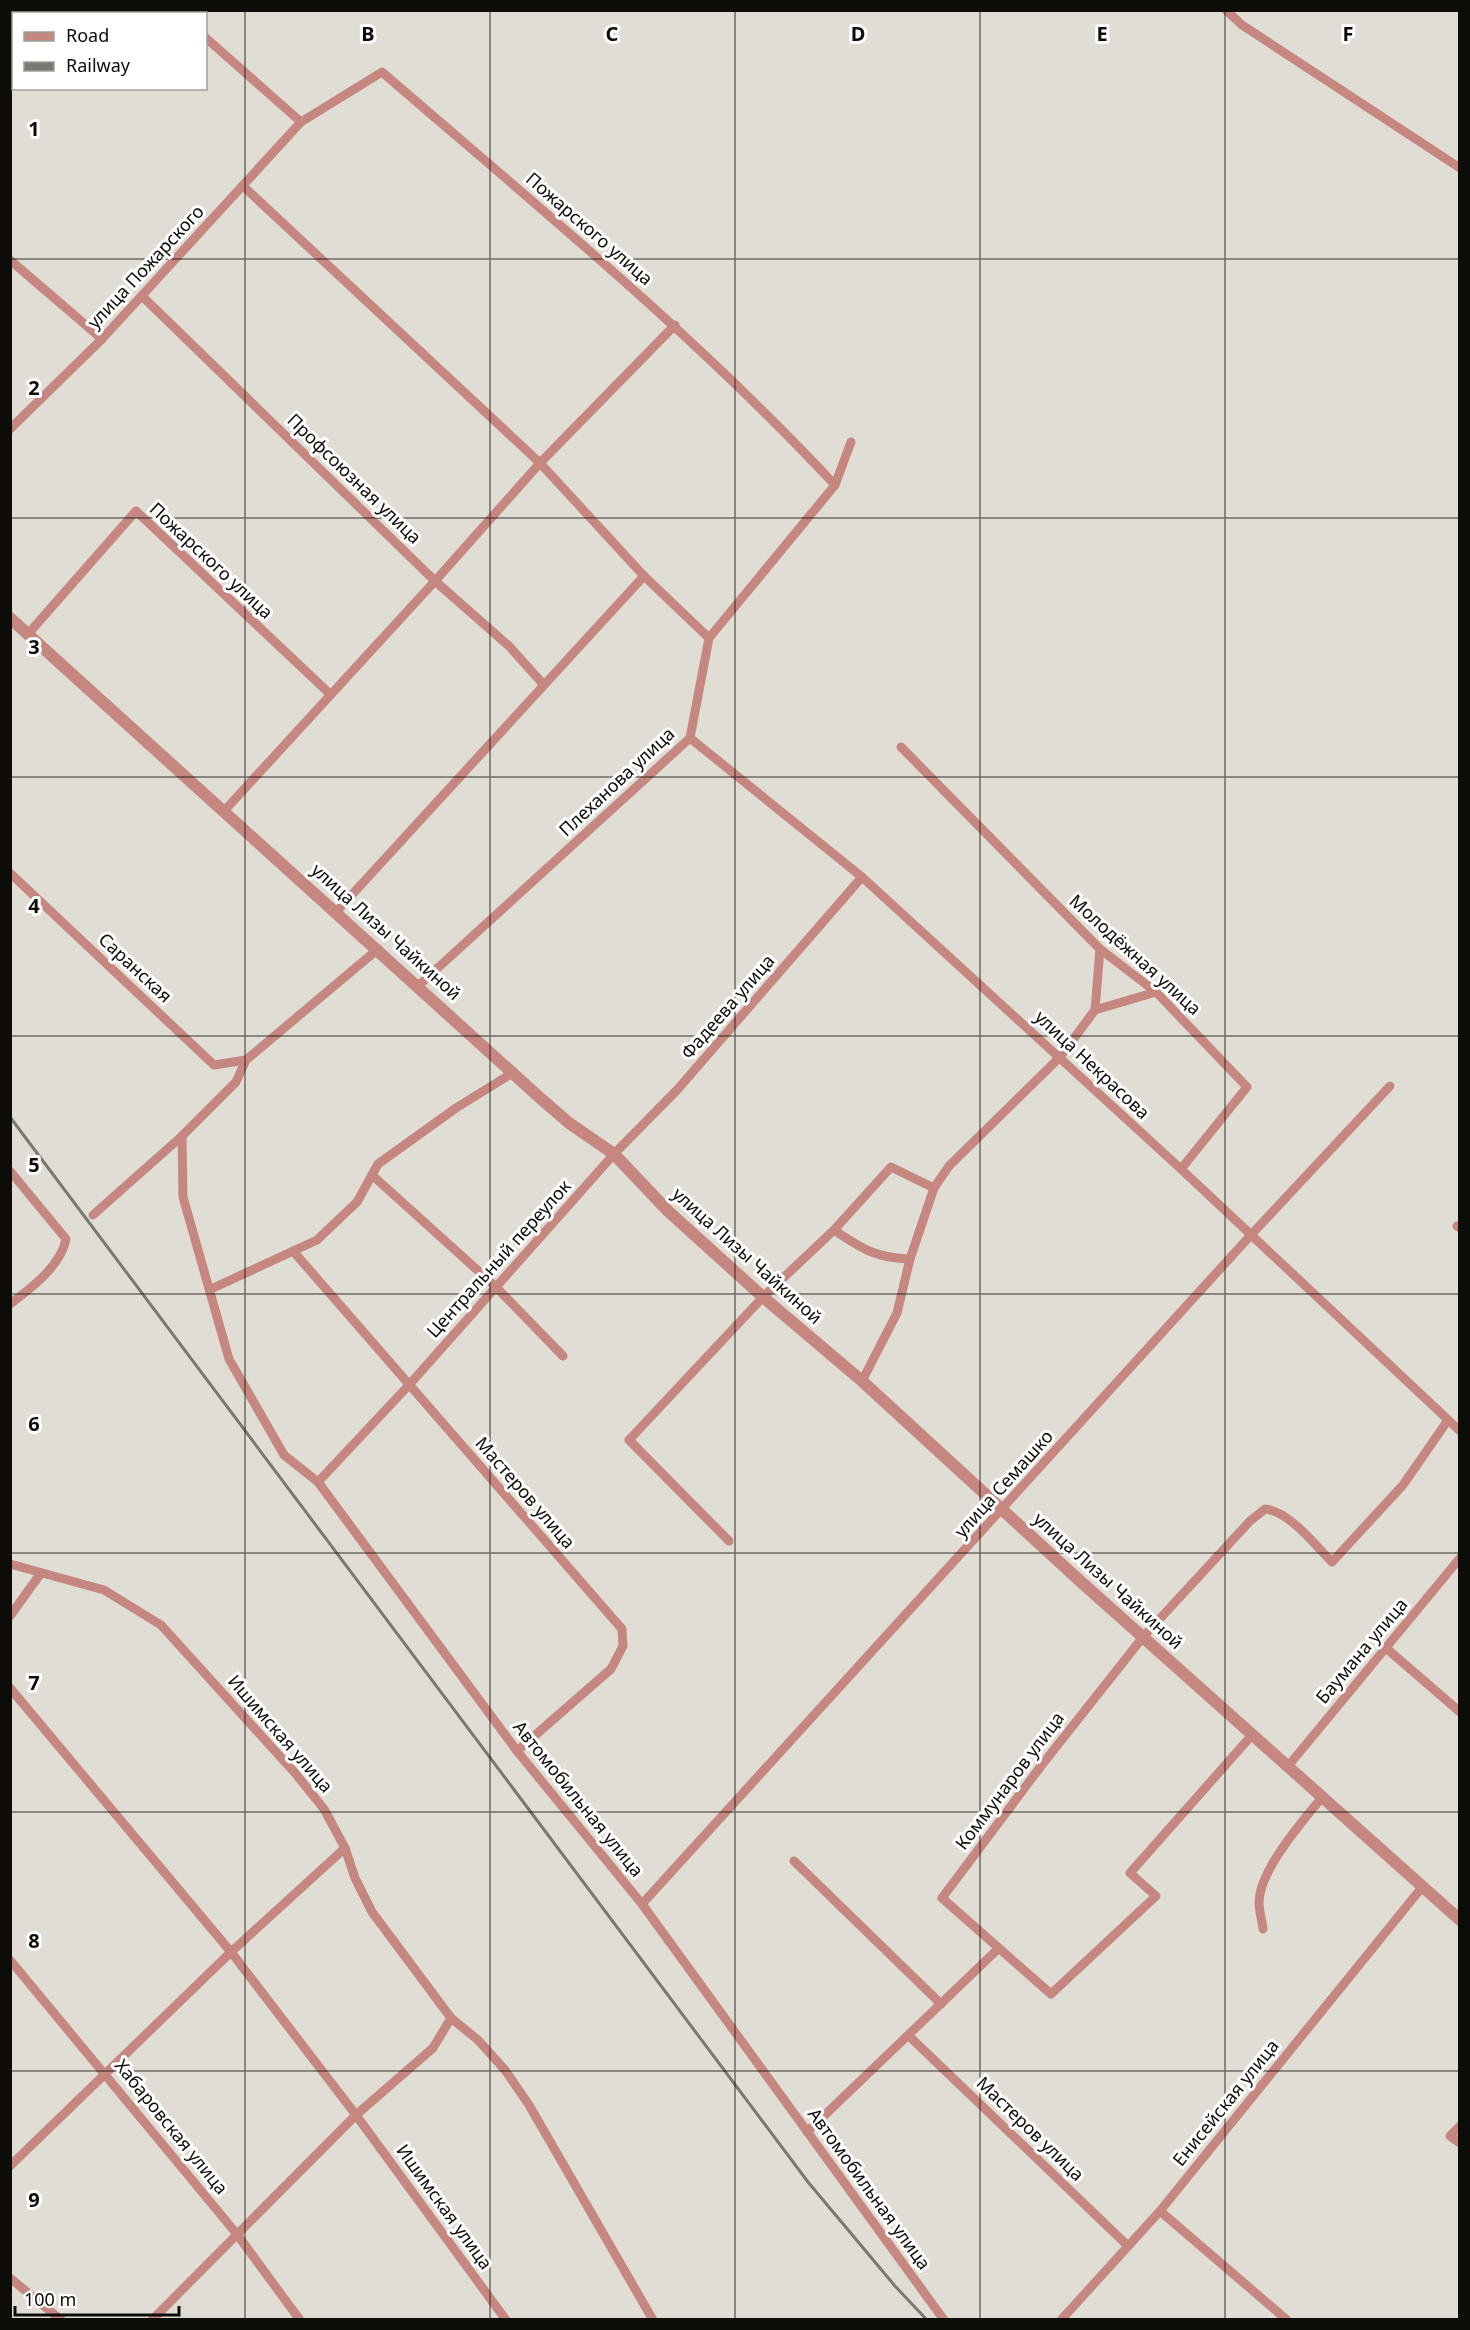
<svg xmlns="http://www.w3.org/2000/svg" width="1470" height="2330" font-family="'Noto Sans',sans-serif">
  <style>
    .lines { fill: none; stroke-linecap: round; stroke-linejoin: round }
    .minor { stroke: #c68781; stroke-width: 9 }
    .tertiary { stroke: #c68781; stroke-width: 12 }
    .rail { stroke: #797871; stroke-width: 3 }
    .grid { fill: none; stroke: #0c0c08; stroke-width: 1.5; stroke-opacity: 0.55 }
    .labels { text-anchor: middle; stroke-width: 6; stroke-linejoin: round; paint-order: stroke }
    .street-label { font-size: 18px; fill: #0c0c08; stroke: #fff }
    .grid-label { font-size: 20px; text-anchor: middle; font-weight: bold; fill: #0c0c08; stroke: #fff; stroke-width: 6; stroke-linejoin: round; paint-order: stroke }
  </style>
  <rect width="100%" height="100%" fill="#e0ded4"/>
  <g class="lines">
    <g class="minor">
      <path d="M174,10l4,4"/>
      <path d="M1226,10l16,15 218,143"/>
      <path d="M206,38l95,84"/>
      <path d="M243,186l297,277 104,113 65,62"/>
      <path d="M10,260l92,79"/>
      <path d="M142,296l293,285 74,65 34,38"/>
      <path d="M10,429l92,-90 199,-217 81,-50c155,134 313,263 453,413"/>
      <path d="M28,634l108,-123 194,183"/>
      <path d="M690,738l172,139 319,292 279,262"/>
      <path d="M901,747l199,202 56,43 91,95 -66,82"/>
      <path d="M225,810l210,-229 105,-118 135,-138"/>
      <path d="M10,873l204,192 32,-5"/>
      <path d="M337,911l307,-335"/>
      <path d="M418,986l272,-248 19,-100 126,-153 16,-43"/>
      <path d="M1095,1010l61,-18"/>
      <path d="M182,1136l1,61 46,162 55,96 34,27 199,269 125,153 302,416"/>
      <path d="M10,1171l56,68c-5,27 -35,49 -56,65"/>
      <path d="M372,1175l123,111 68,70"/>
      <path d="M93,1215l89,-79 54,-54 10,-22 132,-111"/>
      <path d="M1457,1226l3,2"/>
      <path d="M834,1230c28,19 42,28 76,29"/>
      <path d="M293,1251l329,378 1,17 -12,23 -94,82"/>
      <path d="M211,1289l106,-49 40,-38 21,-38 78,-56 58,-36"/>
      <path d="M862,1381l35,-68 13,-54 24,-71 15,-22 111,-109 35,-47 5,-61"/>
      <path d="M318,1482l91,-97 205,-231 63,-64 185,-213"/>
      <path d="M729,1541l-100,-101 134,-143 71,-67 57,-63 43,21"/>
      <path d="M10,1564l94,26 57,35 134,148 29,36 21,39 10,30 17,34 79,106 -18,30 -77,67 -204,205"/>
      <path d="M10,1616l31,-43"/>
      <path d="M1386,1648l74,64"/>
      <path d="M10,1688l221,264 125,163 150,205"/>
      <path d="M1252,1735l-122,138 26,23 -105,98 -109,-96 99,-132 102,-129 107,-116 15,-12c24,2 51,37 67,53l71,-77 45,-65"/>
      <path d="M1289,1765l171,-207"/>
      <path d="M794,1861l147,143"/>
      <path d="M642,1904l608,-668 140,-150"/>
      <path d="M1263,1929c-1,-9 -4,-18 -4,-27 1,-33 44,-81 64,-106"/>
      <path d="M10,1960l226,273 64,87"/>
      <path d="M451,2018l27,22 27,30 24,35 124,215"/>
      <path d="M909,2036l219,210"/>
      <path d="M1460,2126l-10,10 10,7"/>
      <path d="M807,2132l192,-184"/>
      <path d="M10,2166l221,-214 114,-104"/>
      <path d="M1160,2211l127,109"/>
      <path d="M10,2278l51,42"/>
      <path d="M1061,2320l99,-109 263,-325"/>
    </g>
    <path class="tertiary" d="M10,618l529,479 30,26 45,31 54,57 95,86 99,84 218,200 380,339"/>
    <path class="rail" d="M10,1117l798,1065 87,104 32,34"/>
  </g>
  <path class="grid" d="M245,10v2310M490,10v2310M735,10v2310M980,10v2310M1225,10v2310M10,259h1450M10,518h1450M10,777h1450M10,1036h1450M10,1294h1450M10,1553h1450M10,1812h1450M10,2071h1450"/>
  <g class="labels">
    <g class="street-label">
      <text transform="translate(589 229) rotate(41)" y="6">Пожарского улица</text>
      <text transform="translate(146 267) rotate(-47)" y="6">улица Пожарского</text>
      <text transform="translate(354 479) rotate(44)" y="6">Профсоюзная улица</text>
      <text transform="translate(211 561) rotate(43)" y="6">Пожарского улица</text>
      <text transform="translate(617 782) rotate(-43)" y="6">Плеханова улица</text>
      <text transform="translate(386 932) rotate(42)" y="6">улица Лизы Чайкиной</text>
      <text transform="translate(1135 955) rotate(42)" y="6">Молодёжная улица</text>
      <text transform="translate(135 968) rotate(43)" y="6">Саранская</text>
      <text transform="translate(728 1007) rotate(-49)" y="6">Фадеева улица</text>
      <text transform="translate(1092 1065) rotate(43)" y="6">улица Некрасова</text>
      <text transform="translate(747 1256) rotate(42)" y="6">улица Лизы Чайкиной</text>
      <text transform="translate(499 1259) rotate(-48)" y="6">Центральный переулок</text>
      <text transform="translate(1004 1484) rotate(-48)" y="6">улица Семашко</text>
      <text transform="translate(525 1493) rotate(49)" y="6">Мастеров улица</text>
      <text transform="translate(1108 1581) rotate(42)" y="6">улица Лизы Чайкиной</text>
      <text transform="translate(1362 1651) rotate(-50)" y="6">Баумана улица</text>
      <text transform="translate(280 1734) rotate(49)" y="6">Ишимская улица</text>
      <text transform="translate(1010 1781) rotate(-53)" y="6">Коммунаров улица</text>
      <text transform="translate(578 1799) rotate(51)" y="6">Автомобильная улица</text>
      <text transform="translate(1226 2103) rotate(-51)" y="6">Енисейская улица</text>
      <text transform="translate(171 2127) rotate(51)" y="6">Хабаровская улица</text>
      <text transform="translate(1030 2129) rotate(44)" y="6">Мастеров улица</text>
      <text transform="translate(869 2189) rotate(54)" y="6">Автомобильная улица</text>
      <text transform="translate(444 2207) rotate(54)" y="6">Ишимская улица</text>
    </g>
  </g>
  <g class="grid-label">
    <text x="368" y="41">B</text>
    <text x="612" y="41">C</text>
    <text x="858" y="41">D</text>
    <text x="1102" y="41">E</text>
    <text x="1348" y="41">F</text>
    <text x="34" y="136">1</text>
    <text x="34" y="395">2</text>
    <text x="34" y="654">3</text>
    <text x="34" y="913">4</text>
    <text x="34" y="1172">5</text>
    <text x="34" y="1431">6</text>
    <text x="34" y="1690">7</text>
    <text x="34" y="1948">8</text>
    <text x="34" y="2207">9</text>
  </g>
  <rect width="1470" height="2330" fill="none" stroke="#0c0c08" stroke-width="24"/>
  <rect x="12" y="12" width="195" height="78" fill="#ffffff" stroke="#9e9e9c" stroke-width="1.5"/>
  <rect x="24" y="32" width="30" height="9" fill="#c68781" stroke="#9e9e9c" stroke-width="1.5"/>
  <text x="66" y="42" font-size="18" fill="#0c0c08">Road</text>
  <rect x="24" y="62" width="30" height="9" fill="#797871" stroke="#9e9e9c" stroke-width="1.5"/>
  <text x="66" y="72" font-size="18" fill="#0c0c08">Railway</text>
  <path d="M15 2306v9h164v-9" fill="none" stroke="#0c0c08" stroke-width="3"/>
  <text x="24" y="2306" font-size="18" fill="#0c0c08" stroke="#ffffff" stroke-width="4.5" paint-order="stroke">100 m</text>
</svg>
